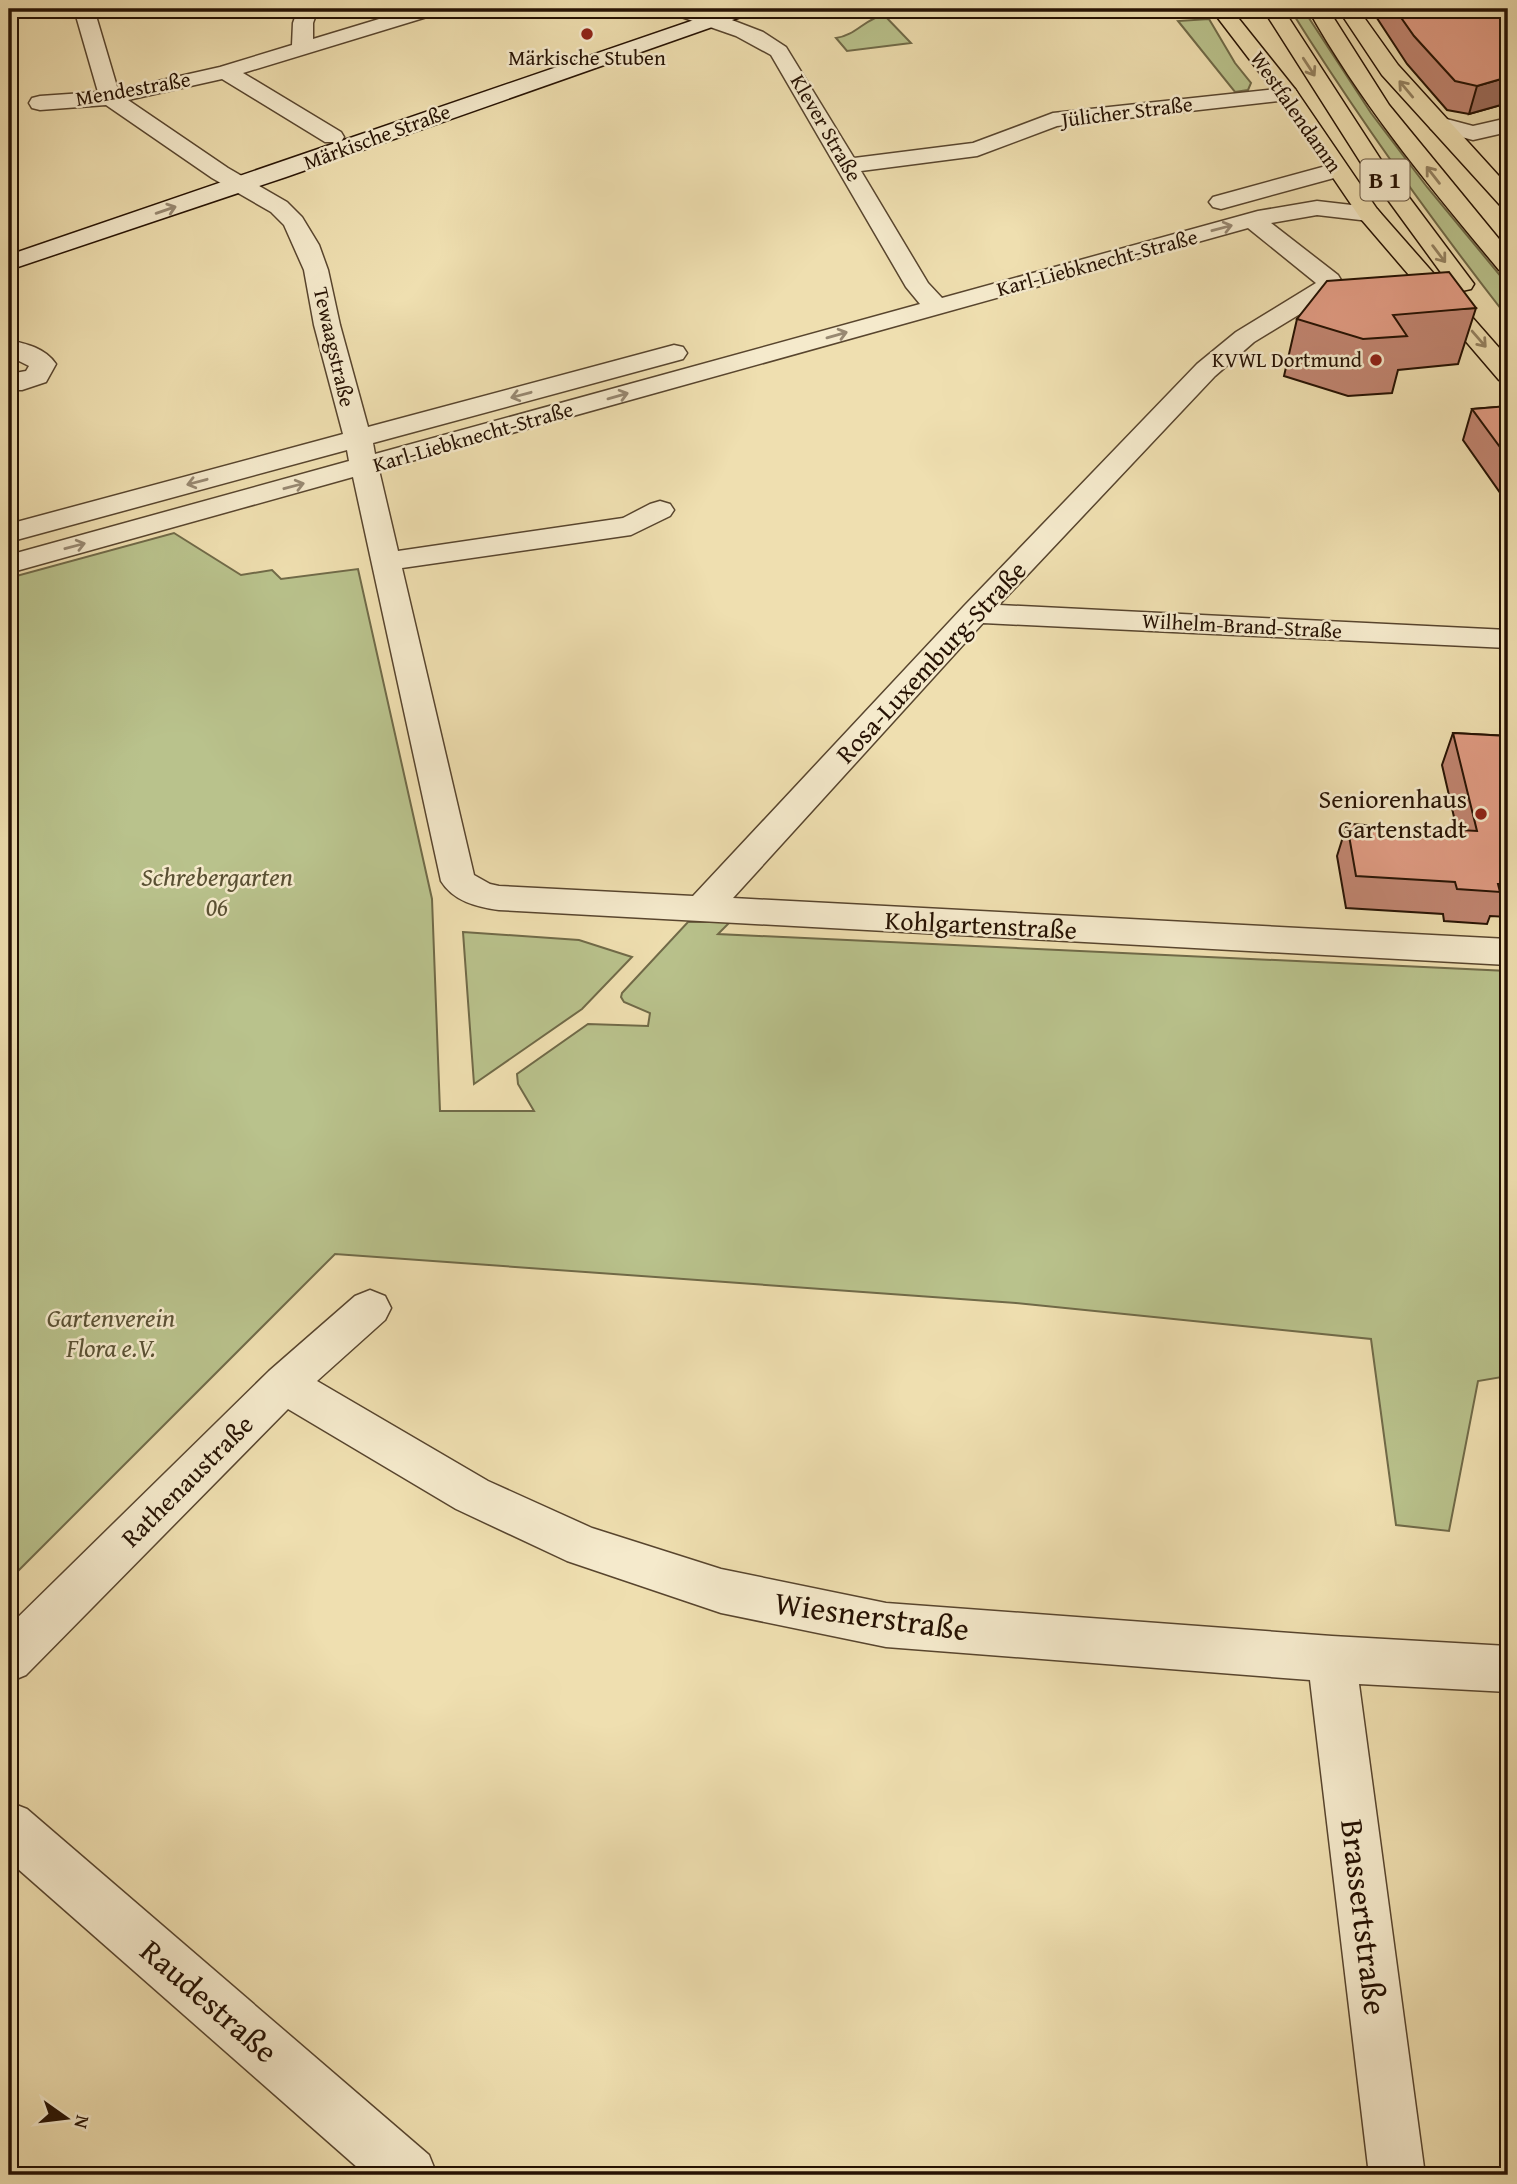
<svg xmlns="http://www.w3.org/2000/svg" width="1517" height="2184" font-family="'Gentium Book Plus',serif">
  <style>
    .green { fill: #b9c28c; stroke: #706a48; stroke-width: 2 }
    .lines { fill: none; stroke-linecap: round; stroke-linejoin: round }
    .street-casing { stroke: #58452e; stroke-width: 3 }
    .secondary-casing { stroke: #261203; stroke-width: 3 }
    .primary-casing { stroke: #261203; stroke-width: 3 }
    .street { fill: #f5eacc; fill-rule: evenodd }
    .secondary { fill: #f5eacc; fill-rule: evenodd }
    .primary { fill: #efdfb0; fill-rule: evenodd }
    .wall { fill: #c28672; stroke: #261203; stroke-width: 2 }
    .shaded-wall { fill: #9e6d5c; stroke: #261203; stroke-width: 2 }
    .building { fill: #e19c84; stroke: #261203; stroke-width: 2 }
    .oneway { stroke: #958362 }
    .oneway2 { stroke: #988972 }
    .poi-dot { fill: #8f2418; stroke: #f5eacc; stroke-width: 2.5 }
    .labels { text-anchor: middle; stroke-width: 5; stroke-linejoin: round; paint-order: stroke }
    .far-poi-label { font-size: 21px; fill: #261203; stroke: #f5eacc }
    .far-street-label { font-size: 21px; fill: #261203; stroke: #f5eacc }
    .shield { fill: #f5eacc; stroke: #64533f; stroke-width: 2 }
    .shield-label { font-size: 24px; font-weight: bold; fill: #261203 }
    .street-label { font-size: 26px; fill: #261203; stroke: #f5eacc }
    .poi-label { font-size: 26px; fill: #261203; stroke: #f5eacc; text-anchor: end }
    .park-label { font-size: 26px; font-style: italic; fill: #595033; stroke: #f5eacc }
    .near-street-label { font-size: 32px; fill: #261203; stroke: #f5eacc }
  </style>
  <rect width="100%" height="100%" fill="#efdfb0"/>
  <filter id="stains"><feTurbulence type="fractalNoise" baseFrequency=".00286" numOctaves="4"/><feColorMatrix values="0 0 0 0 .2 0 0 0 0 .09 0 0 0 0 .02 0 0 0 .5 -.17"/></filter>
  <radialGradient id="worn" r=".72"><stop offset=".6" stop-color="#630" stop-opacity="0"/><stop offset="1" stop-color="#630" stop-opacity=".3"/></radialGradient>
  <g class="green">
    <path d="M1290,9h13l68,104 56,74 81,98v33c-78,-100 -151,-202 -218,-309z"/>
    <path d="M884,15l27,28 -64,8 -11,-13c19,-2 30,-20 48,-23z"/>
    <path d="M1209,19l26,44 16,20 -3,7 -13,2 -57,-71z"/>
    <path d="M174,533l67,42 31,-5 9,9 77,-10 74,330 8,212h94l-16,-27 -1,-10 71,-50 60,2 2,-13 -26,-11 -3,-5 1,-4 66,-71h42l-12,12 790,37v405l-30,5 -29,150 -53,-6 -25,-186 -355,-36 -681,-49 -326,326v-1002z"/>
    <path d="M463,932l116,8 53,17 -50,52 -108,75z"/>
  </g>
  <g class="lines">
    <defs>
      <g id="street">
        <path d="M74,9h20l24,81 102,-23 72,-22 1,-22 5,-14h20l-5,14v16l99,-30h31l-3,4 -197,60 98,59 3,5 -3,5h-16l-103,-63 -94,21 100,68 59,34 15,15 17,28 9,25 12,55 28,102 306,-82 9,2 4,6 -4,6 -310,84 2,11 545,-150 -14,-17 -135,-232 -35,-19 -66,-23 -3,-4h29l28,8 39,15 23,15 68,111 119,-15 80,-30 234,-25 8,1 3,5 -3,5 -8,1 -230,26 -80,30 -116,15 67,112 14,15 316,-87 59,-10 52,6 8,2 4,5 -4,5 -8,2 -52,-6 -46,8 67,52 3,5 -5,12 -82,50 -39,34 -216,229 509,25v18l-525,-25 -250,275 775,41v26l-1009,-55c-22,-3 -46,-9 -58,-29l-88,-404 -344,96v-18l340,-94 -2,-11 -338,92v-18l334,-90 -29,-109 -10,-55 -20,-45 -13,-13 -59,-34 -106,-73 -66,5 -8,-2 -3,-5 3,-5 8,-2 58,-4zM1248,228l68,55 -80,49 -39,32 -233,242 -271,290 -194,-10 -9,-2 -16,-9 -72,-307 229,-33 39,-19 4,-6 -4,-6 -10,-3 -10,3 -27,14 -225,33 -19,-81z"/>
        <path d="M1439,117l34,9 35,-8v14l-35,8 -42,-11 -3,-5 3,-5z"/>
        <path d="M1337,163l8,2 3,5 -3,5 -124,34 -8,-2 -4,-5 4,-5z"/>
        <path d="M9,340c18,4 36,8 47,24l-10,18 -24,8h-13v-16l17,-3 3,-5 -20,-10z"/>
        <path d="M370,1290l15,6 6,12 -6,12 -68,61 171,100 104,47 129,41 165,34 446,33 176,10v46l-149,-8 66,491h-56l-59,-495 -424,-33 -165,-34 -154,-52 -111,-52 -168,-100 -262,266 -17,7v-56l260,-255 86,-75z"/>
        <path d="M9,1802l18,7 402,346 8,20h-71l-357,-314z"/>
      </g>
      <path id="secondary" d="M726,9h29l-3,4 -466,164 -277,93v-15z"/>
      <g id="primary">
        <path d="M1211,9h20l64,80 82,120 131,149v24l-9,-2 -138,-161 -82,-121z"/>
        <path d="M1263,9h20l98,151 93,124 -3,5 -9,2 -9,-2 -92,-126z"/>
        <path d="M1308,9h20l61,96 119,145v22l-9,-2c-69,-83 -138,-166 -191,-261z"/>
        <path d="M1338,9h20l40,56 110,121v21l-8,-2 -118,-130z"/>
      </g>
    </defs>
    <use href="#street" class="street-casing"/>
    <use href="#secondary" class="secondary-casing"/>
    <use href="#primary" class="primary-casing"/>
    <use href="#street" class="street"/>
    <use href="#secondary" class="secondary"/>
    <use href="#primary" class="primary"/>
  </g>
  <g class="wall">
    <path d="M1371,9h137v94l-39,11 -22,-4 -40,-46z"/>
    <path d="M1476,308l-18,56 -60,6 -6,23 -44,3 -64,-20 13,-57z"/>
    <path d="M1508,406v98l-45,-64 9,-31z"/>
    <path d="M1453,733l55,3v181l-18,-1 -3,8 -43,-3 -1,-7 -97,-6 -9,-52 10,-32 110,6 -15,-65z"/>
  </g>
  <path class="shaded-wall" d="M1508,77v26l-39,11 8,-28z"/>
  <g class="building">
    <path d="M1395,9h113v68l-31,9 -22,-5 -41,-45z"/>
    <path d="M1449,272l27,36 -83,7 14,21 -44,3 -66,-20 30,-38z"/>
    <path d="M1508,406v52l-36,-49z"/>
    <path d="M1453,733l55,3v148h-10l2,8 -43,-3 -2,-7 -99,-6 -9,-52 130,7z"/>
  </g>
  <defs><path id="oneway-shaft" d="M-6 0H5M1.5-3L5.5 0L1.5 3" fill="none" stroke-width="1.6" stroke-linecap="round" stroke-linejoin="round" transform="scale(1.75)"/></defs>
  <g class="oneway">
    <use href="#oneway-shaft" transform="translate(1309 67) rotate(57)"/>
    <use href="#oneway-shaft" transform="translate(1406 89) rotate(-130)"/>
    <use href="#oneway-shaft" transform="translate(1433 175) rotate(-128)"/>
    <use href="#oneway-shaft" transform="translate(1439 254) rotate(53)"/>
    <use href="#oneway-shaft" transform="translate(1479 339) rotate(49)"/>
  </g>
  <g class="oneway2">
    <use href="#oneway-shaft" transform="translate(166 210) rotate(-19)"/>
    <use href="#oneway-shaft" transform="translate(1222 228) rotate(-15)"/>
    <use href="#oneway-shaft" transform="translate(837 335) rotate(-16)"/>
    <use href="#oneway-shaft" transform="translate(521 395) rotate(165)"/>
    <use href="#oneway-shaft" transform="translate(618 396) rotate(-16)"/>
    <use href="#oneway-shaft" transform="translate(197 482) rotate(165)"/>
    <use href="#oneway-shaft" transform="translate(294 486) rotate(-15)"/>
    <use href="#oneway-shaft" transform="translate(75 546) rotate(-15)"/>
  </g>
  <g class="poi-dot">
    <circle cx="587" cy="34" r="7"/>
    <circle cx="1376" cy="360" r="7"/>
    <circle cx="1481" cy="814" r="7"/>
  </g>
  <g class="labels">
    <g class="far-poi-label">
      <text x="587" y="65">Märkische Stuben</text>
      <text x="1362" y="367" text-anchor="end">KVWL Dortmund</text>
    </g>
    <g class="far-street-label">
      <text transform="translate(133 89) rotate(-10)" y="7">Mendestraße</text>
      <text transform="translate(1127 112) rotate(-7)" y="7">Jülicher Straße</text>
      <text transform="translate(1296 112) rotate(55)" y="7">Westfalendamm</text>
      <text transform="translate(826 128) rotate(60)" y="7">Klever Straße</text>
      <text transform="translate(377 137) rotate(-20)" y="7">Märkische Straße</text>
      <text transform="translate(1097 263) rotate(-15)" y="7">Karl-Liebknecht-Straße</text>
      <text transform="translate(334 347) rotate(77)" y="7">Tewaagstraße</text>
      <text transform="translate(473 437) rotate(-16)" y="7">Karl-Liebknecht-Straße</text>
      <text transform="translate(1242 626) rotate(3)" y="7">Wilhelm-Brand-Straße</text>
    </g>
    <rect class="shield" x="1360.5" y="159.5" width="49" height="41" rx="5"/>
    <g class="shield-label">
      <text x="1385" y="188">B 1</text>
    </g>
    <g class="street-label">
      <text transform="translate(931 662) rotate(-47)" y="9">Rosa-Luxemburg-Straße</text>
      <text transform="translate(981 925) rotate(3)" y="9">Kohlgartenstraße</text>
      <text transform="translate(187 1481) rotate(-45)" y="9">Rathenaustraße</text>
    </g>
    <g class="poi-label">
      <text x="1467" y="808">Seniorenhaus<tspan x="1467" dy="30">Gartenstadt</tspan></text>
    </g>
    <g class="park-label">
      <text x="217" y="886">Schrebergarten<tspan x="217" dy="30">06</tspan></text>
      <text x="111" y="1327">Gartenverein<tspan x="111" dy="30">Flora e.V.</tspan></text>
    </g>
    <g class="near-street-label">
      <text transform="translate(872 1616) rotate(8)" y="11">Wiesnerstraße</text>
      <text transform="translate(1364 1917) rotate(83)" y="11">Brassertstraße</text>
      <text transform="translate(209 2001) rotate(41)" y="11">Raudestraße</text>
    </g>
  </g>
  <rect width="1517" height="2184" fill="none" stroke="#efdfb0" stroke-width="35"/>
  <rect x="10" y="10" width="1496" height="2163" fill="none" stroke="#261203" stroke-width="3.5"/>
  <rect x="18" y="18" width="1482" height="2149" fill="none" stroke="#261203" stroke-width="2"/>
  <g transform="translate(66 2118) rotate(104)" stroke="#f5eacc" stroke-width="5" paint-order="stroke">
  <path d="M0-5L12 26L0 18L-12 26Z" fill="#261203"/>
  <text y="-10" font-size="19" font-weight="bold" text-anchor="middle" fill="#261203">N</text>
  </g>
  <rect width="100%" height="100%" filter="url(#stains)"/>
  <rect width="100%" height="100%" fill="url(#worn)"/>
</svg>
